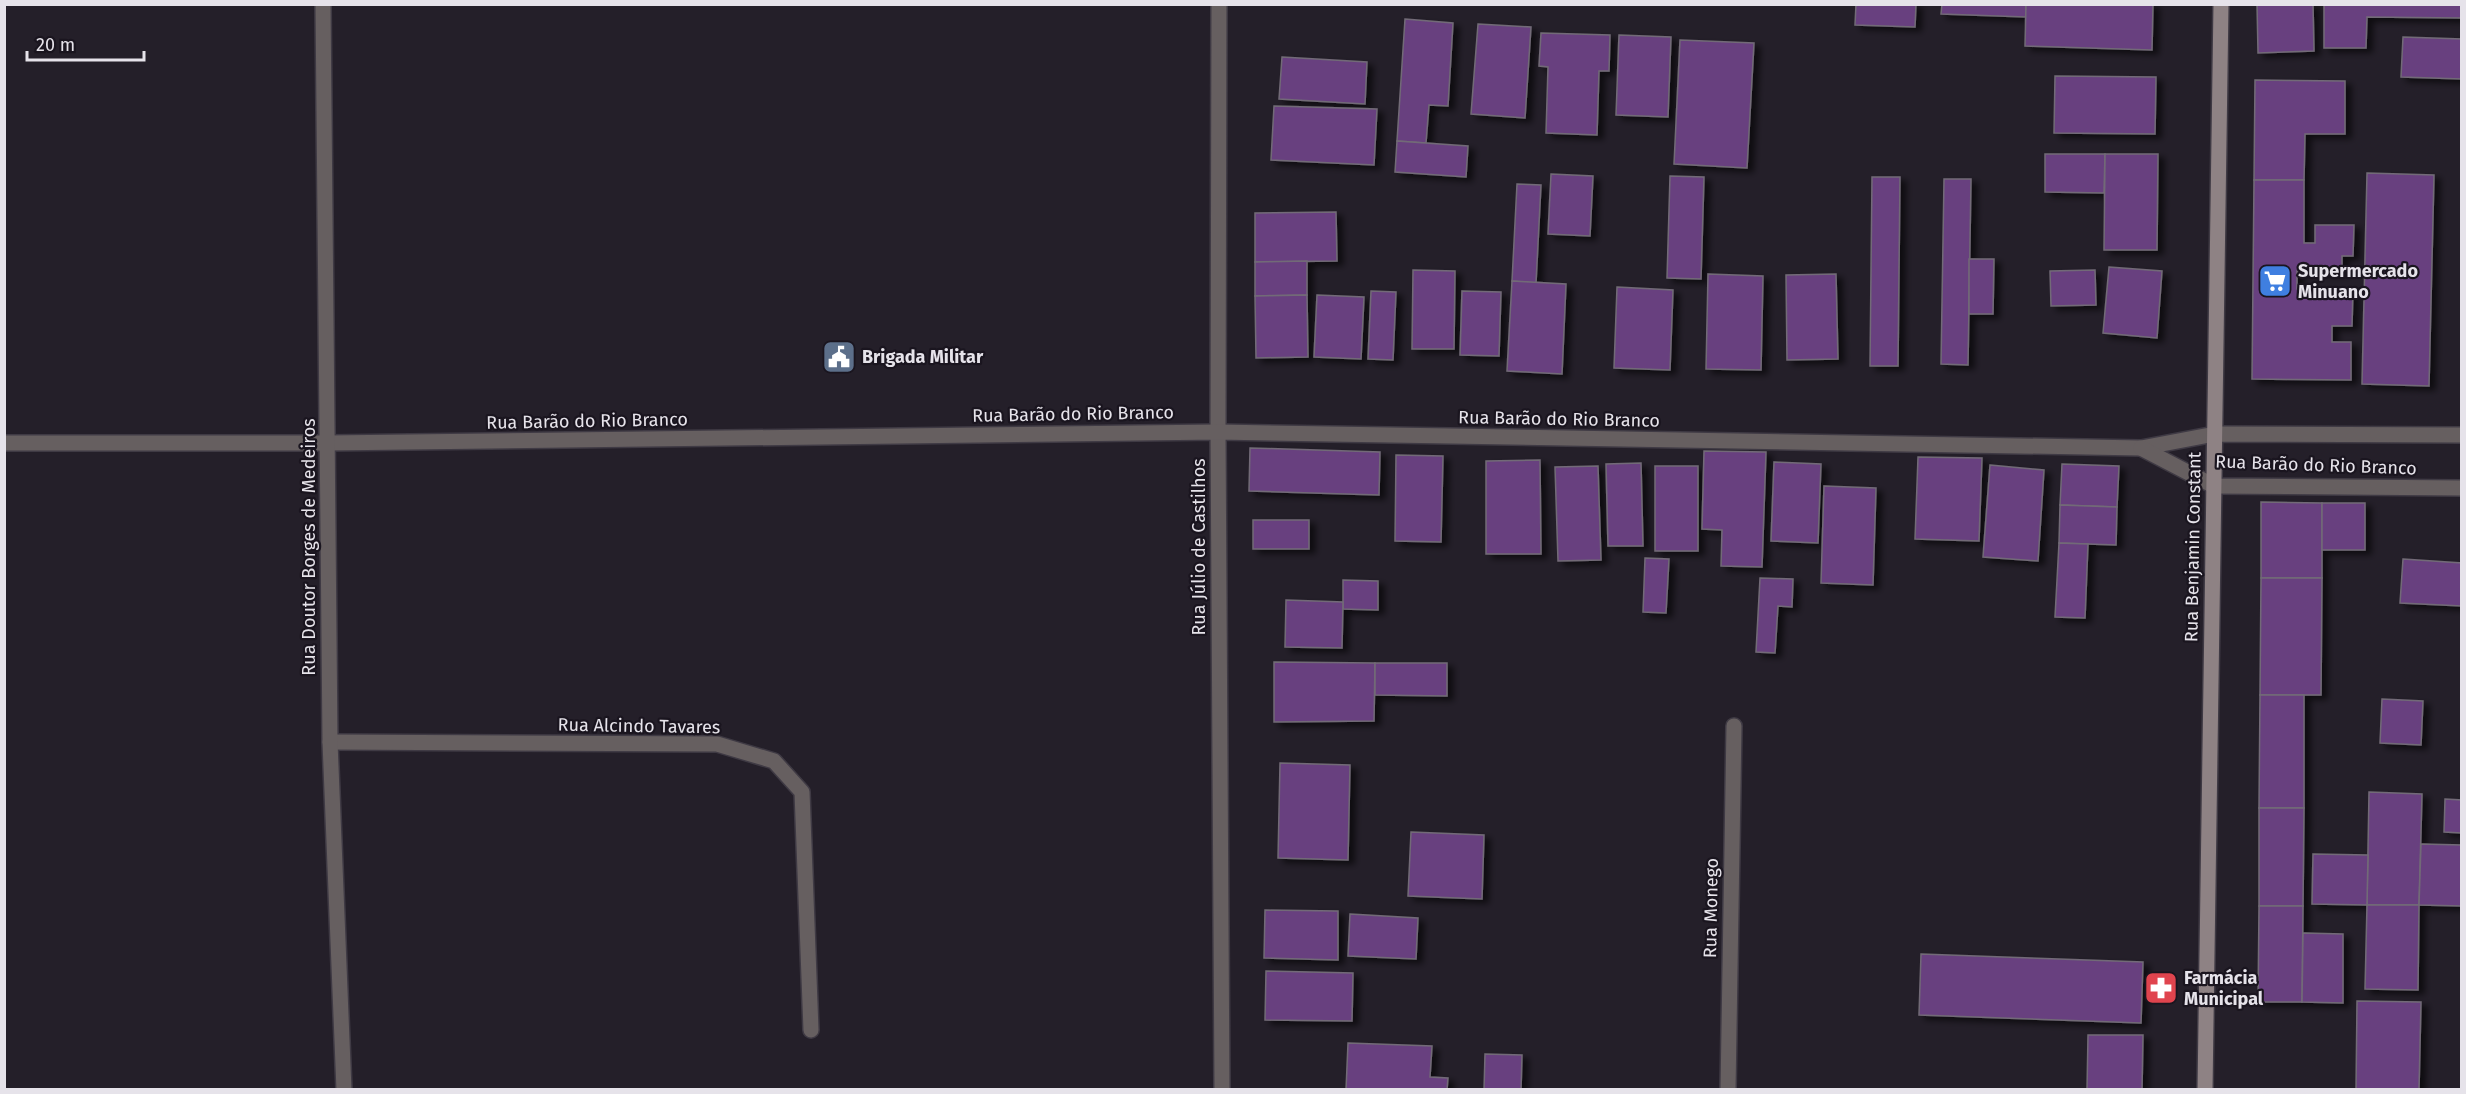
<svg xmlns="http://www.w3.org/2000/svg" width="2466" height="1094" font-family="'Fira Sans',sans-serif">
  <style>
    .building { fill: #68417f; stroke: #726b77; stroke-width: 1.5; filter: url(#shadow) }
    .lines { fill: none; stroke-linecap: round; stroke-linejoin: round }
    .minor-casing { stroke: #3f3a44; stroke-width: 18 }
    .tertiary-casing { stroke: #3f3a44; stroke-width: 18 }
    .secondary-casing { stroke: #3f3a44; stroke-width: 18 }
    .minor { stroke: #665f60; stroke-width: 15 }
    .tertiary { stroke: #665f60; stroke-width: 15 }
    .secondary { stroke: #8e8284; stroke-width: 15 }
    .labels { text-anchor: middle; stroke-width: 4.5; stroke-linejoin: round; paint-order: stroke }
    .poi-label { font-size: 18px; font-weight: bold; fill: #e6e3ea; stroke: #1a151f; text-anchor: start }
    .street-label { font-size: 18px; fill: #e6e3ea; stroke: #1a151f }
  </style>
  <defs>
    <filter id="shadow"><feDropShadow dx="6" dy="4" stdDeviation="3" flood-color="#0009"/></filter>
  </defs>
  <rect width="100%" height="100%" fill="#241f29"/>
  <g class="building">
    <path d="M1856,4h60l-1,23 -60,-2z"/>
    <path d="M1942,4h84v13l-85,-3z"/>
    <path d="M2026,4h127l-1,46 -127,-4z"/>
    <path d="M2257,4h56l1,47 -56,2z"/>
    <path d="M2324,4h138v14l-95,-1 -1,31h-42z"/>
    <path d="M1405,19l48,4 -5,83 -19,-1 -3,38 -29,-2z"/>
    <path d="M1478,24l53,3 -6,91 -54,-4z"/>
    <path d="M1541,33l69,2 -1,36h-10l-2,64 -51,-2 2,-66 -9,-1z"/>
    <path d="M1619,35l52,2 -3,80 -52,-2z"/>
    <path d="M2403,37l59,2v40l-61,-2z"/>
    <path d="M1680,40l74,3 -7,125 -73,-4z"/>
    <path d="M1282,57l85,5 -2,42 -86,-5z"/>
    <path d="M2055,76l101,1 -1,57 -101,-1z"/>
    <path d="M2255,80l90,1v53h-40l-1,46h-50z"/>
    <path d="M1274,106l103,3 -3,56 -103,-5z"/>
    <path d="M1397,141l71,5 -2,31 -71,-5z"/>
    <path d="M2045,154h60l-1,39 -59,-1z"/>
    <path d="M2105,154h53l-1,96h-53z"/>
    <path d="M2367,173l67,2 -5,211 -67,-2z"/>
    <path d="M1551,174l42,2 -3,60 -42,-2z"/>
    <path d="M1670,176l34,1 -3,102 -34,-1z"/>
    <path d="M1872,177h28l-2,189h-28z"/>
    <path d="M1944,179h27l-3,186 -27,-1z"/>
    <path d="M2254,180h50v63h11v-18h39l-1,31h-11v16l-45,-1v18l56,1 -1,36h-20v16h19v38l-99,-1z"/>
    <path d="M1517,184l24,1 -5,98 -24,-2z"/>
    <path d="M1336,212l1,49 -82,1v-49z"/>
    <path d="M1969,259h25l-1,55h-24z"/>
    <path d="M1307,261v34l-52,1v-34z"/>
    <path d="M2109,267l53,4 -5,67 -54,-5z"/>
    <path d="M1413,270l42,1 -1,78h-42z"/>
    <path d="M2095,270l1,35 -45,1 -1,-35z"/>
    <path d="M1708,274l55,2 -2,94 -55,-1z"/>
    <path d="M1836,274l2,85 -51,1 -1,-85z"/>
    <path d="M1512,281l54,3 -4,90 -55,-3z"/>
    <path d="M1617,287l56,3 -3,80 -56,-2z"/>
    <path d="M1371,291l25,1 -3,68 -25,-1z"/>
    <path d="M1462,291l39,1 -2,64 -39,-1z"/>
    <path d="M1307,295l1,62 -52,1 -1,-62z"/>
    <path d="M1317,295l47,2 -3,62 -47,-2z"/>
    <path d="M1250,448l130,4 -1,43 -130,-4z"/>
    <path d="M1704,451l62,1 -4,115 -41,-1 1,-36 -20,-1z"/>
    <path d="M1396,455l47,1 -2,86 -46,-1z"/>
    <path d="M1918,457l64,1 -3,83 -64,-2z"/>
    <path d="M1540,460l1,94h-55v-93z"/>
    <path d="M1774,462l47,2 -3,79 -47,-2z"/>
    <path d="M1641,463l2,83h-35l-2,-82z"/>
    <path d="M2062,464l57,2 -2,41 -57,-2z"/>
    <path d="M1990,465l54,5 -6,91 -55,-4z"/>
    <path d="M1598,466l3,94 -43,1 -3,-94z"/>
    <rect x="1655" y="466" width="43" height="85"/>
    <path d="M1824,486l52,2 -3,97 -52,-2z"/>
    <path d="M2261,502l61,1v75h-61z"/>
    <rect x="2322" y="503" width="43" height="47"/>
    <path d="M2060,505l57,2 -1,38 -57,-2z"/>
    <rect x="1253" y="520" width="56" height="29"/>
    <path d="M2059,543l29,1 -3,74 -30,-1z"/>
    <path d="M1645,558l24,1 -3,54 -23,-1z"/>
    <path d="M2403,559l59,4v43l-62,-3z"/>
    <path d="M1760,578l33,1 -1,28 -14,-1 -3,47 -19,-1z"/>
    <path d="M2261,578h61l-1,117h-61z"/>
    <path d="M1343,580l35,1v29l-35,-1z"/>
    <path d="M1286,600l57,2 -1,46 -57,-1z"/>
    <path d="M1274,662l101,1 -1,58 -100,1z"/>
    <path d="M1375,663h72v33l-72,-1z"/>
    <path d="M2260,695h44v113h-45z"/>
    <path d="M2382,699l41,2 -2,44 -41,-2z"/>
    <path d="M1280,763l70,2 -2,95 -70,-2z"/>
    <path d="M2369,792l53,2 -3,111h-52z"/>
    <path d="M2445,799l17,1v33l-18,-1z"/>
    <path d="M2259,808h45l-1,98h-44z"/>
    <path d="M1411,832l73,3 -2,64 -74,-3z"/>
    <path d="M2421,844l41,1v61l-43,-1z"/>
    <path d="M2313,854l55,1 -1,50 -55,-1z"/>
    <path d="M2367,905h52l-1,85 -53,-1z"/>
    <path d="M2259,906h44l-1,96h-44z"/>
    <path d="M1265,910l73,1v49l-74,-2z"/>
    <path d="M1350,914l68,4 -2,41 -68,-3z"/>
    <path d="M2303,933l40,1v69l-41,-1z"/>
    <path d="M1921,954l222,8 -2,61 -222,-8z"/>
    <path d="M1266,971l87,2 -1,48 -87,-1z"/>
    <path d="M2357,1001l64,1 -2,88h-63z"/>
    <path d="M2088,1035h55l-1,55h-55z"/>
    <path d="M1348,1043l84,3 -2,31 18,1 -1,12h-101z"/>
    <path d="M1485,1054l37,1 -1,35h-37z"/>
  </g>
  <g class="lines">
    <defs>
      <g id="minor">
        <path d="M1219,4l-1,428 4,658"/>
        <path d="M4,443h324l890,-11 923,16 74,-14 247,1"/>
        <path d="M2141,448l73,38 248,2"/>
        <path d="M330,742l387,2 57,17 28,31 9,238"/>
        <path d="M1728,1090l6,-364"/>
      </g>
      <path id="tertiary" d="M323,4l7,738 14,348"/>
      <path id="secondary" d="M2205,1090l16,-1086"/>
    </defs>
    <use href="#minor" class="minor-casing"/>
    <use href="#tertiary" class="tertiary-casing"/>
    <use href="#secondary" class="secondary-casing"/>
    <use href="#minor" class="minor"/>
    <use href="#tertiary" class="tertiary"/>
    <use href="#secondary" class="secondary"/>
  </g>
  <defs>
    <symbol id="supermarket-square" viewBox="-11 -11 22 22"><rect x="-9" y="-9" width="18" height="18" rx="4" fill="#3f7fe0" stroke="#1a151f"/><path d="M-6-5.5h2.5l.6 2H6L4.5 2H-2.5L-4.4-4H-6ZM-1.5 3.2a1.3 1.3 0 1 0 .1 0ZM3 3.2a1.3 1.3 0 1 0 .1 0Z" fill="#fff"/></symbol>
    <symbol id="civic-square" viewBox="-11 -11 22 22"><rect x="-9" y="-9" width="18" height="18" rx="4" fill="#5c6f8a" stroke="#1a151f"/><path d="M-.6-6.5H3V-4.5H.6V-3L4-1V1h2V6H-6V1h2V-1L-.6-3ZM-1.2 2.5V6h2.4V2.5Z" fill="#fff"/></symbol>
    <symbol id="pharmacy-square" viewBox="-11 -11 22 22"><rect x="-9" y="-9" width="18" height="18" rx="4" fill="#e0444e" stroke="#1a151f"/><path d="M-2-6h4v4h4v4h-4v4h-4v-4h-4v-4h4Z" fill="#fff"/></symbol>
  </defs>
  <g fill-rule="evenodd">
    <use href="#supermarket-square" x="2256" y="262" width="38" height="38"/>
    <use href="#civic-square" x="820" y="338" width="38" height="38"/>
    <use href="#pharmacy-square" x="2142" y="969" width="38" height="38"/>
  </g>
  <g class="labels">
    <g class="poi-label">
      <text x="2298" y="277">Supermercado<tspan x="2298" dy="21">Minuano</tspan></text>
      <text x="862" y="363">Brigada Militar</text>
      <text x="2184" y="984">Farmácia<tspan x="2184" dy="21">Municipal</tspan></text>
    </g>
    <g class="street-label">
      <text transform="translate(1073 414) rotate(-1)" y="6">Rua Barão do Rio Branco</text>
      <text transform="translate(1559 419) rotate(1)" y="6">Rua Barão do Rio Branco</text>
      <text transform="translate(587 421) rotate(-1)" y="6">Rua Barão do Rio Branco</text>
      <text transform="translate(2316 465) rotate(2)" y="6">Rua Barão do Rio Branco</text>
      <text transform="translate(309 547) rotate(-90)" y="6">Rua Doutor Borges de Medeiros</text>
      <text transform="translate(1199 547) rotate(-90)" y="6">Rua Júlio de Castilhos</text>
      <text transform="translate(2193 547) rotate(-89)" y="6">Rua Benjamin Constant</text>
      <text transform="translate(639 726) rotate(1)" y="6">Rua Alcindo Tavares</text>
      <text transform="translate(1711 908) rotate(-89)" y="6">Rua Monego</text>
    </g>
  </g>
  <rect width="2466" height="1094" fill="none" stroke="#e6e3ea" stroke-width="12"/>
  <path d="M27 51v9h117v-9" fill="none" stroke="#e6e3ea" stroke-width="3"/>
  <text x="36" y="51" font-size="18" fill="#e6e3ea" stroke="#1a151f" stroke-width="4.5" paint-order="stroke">20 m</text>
</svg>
